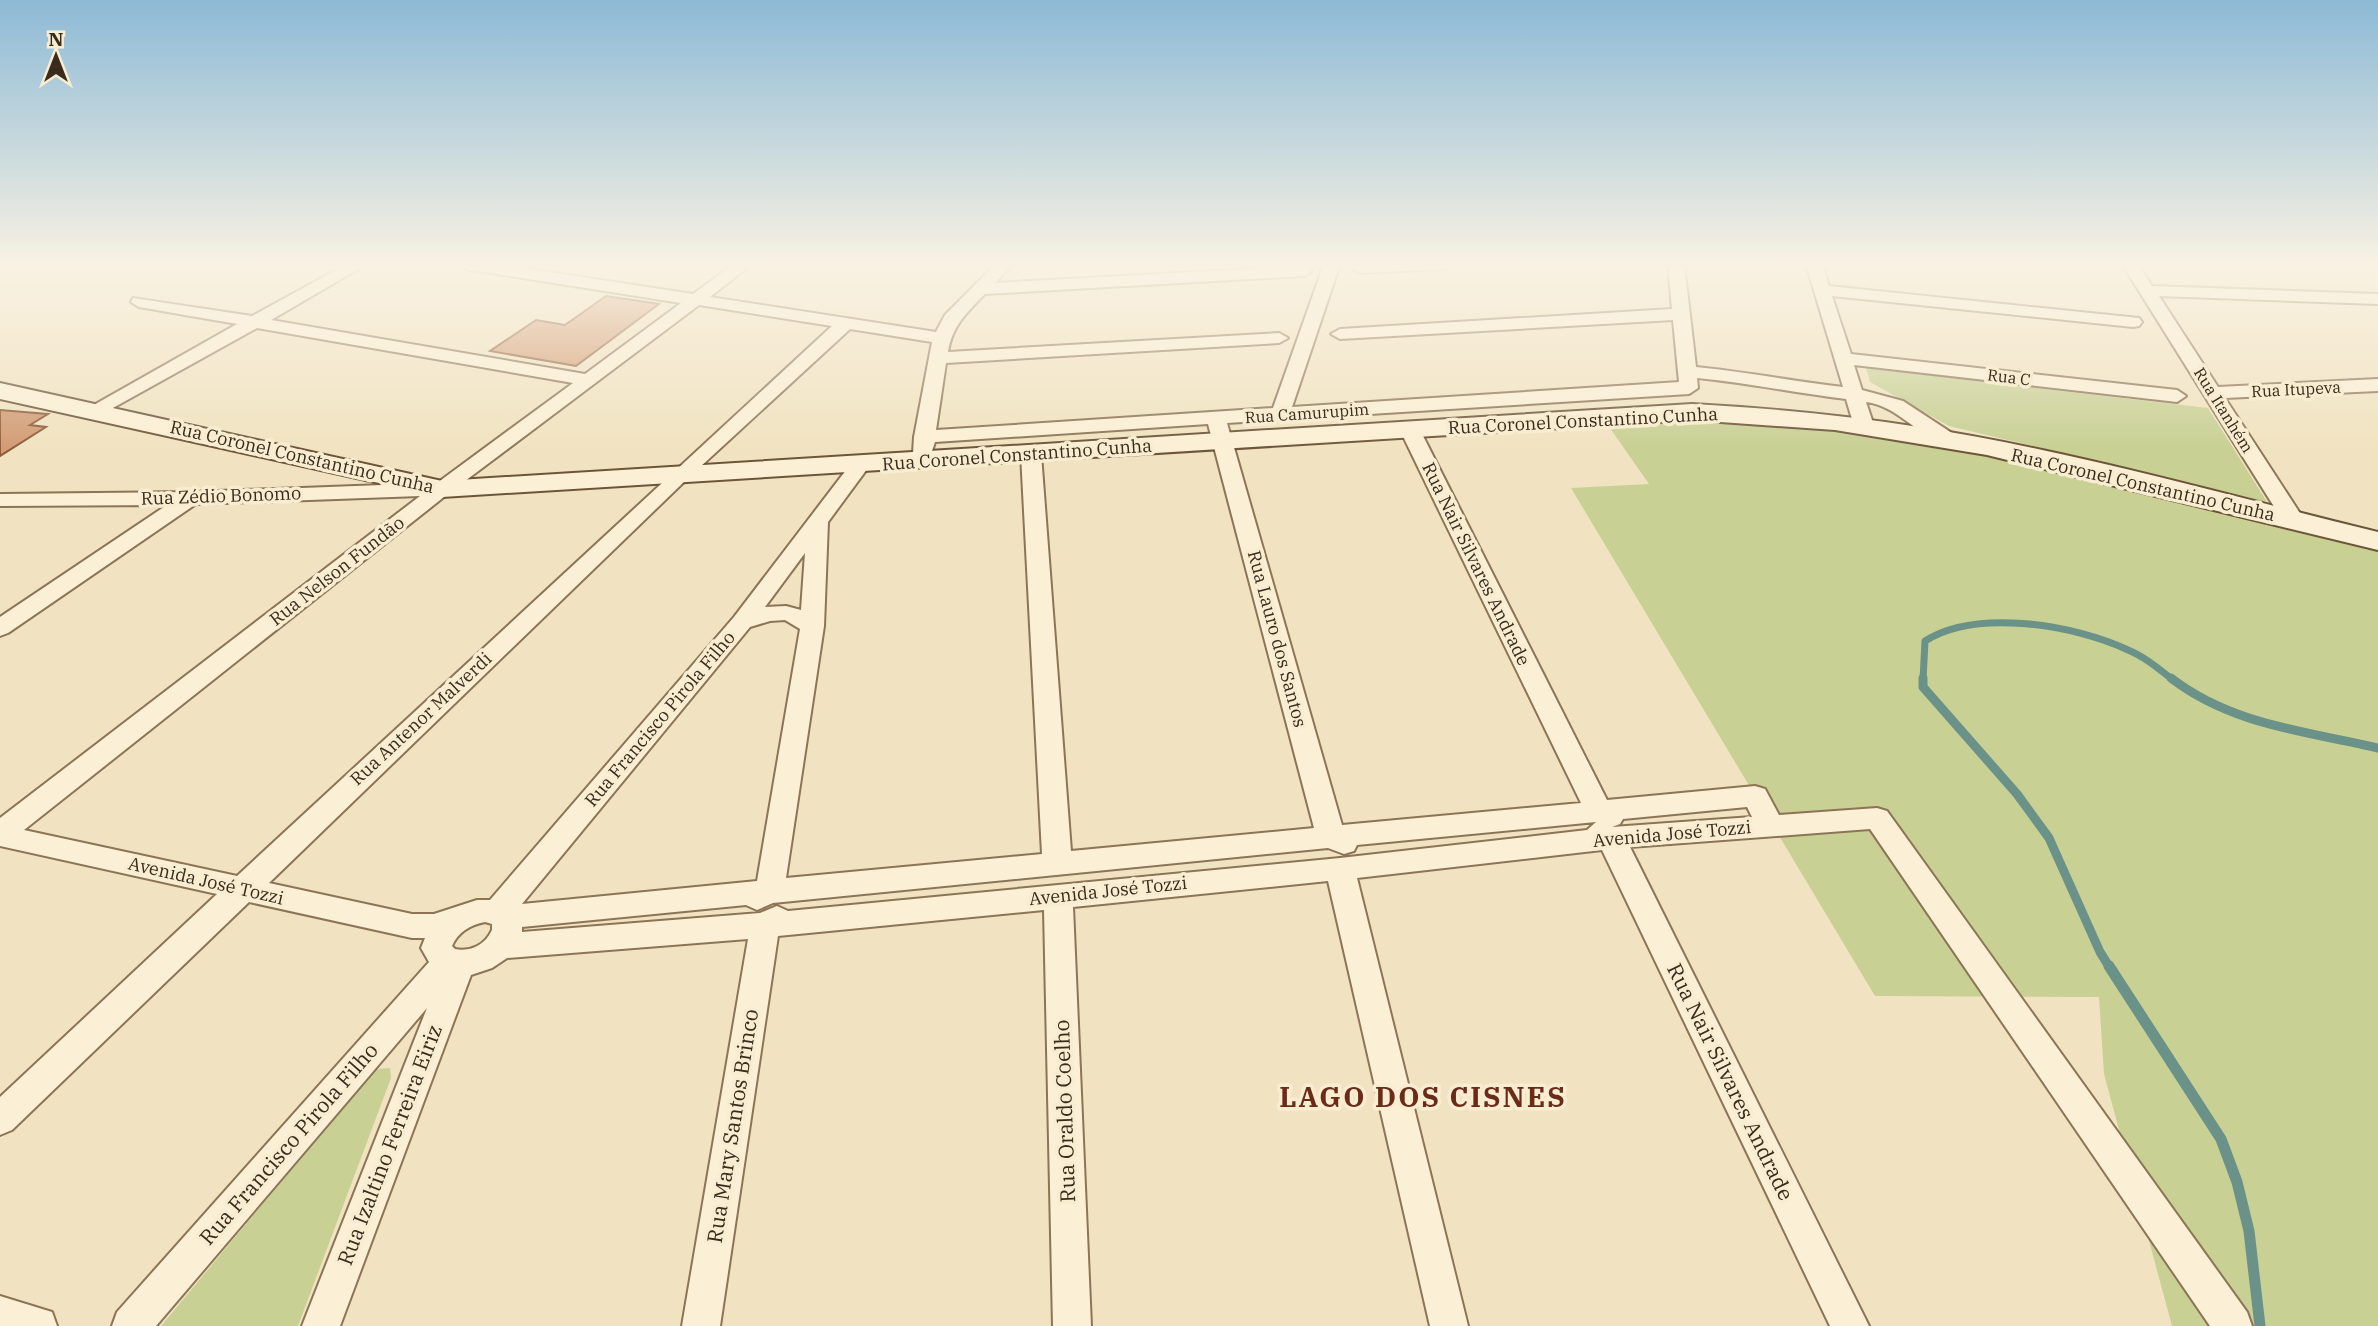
<svg xmlns="http://www.w3.org/2000/svg" width="2378" height="1326" font-family="'IBM Plex Serif',serif">
  <style>
    .green { fill: #c8d094 }
    .lines { fill: none; stroke-linecap: round; stroke-linejoin: round }
    .stream-far2 { stroke: #6a9288; stroke-width: 7 }
    .stream-far1 { stroke: #6a9288; stroke-width: 9 }
    .stream { stroke: #6a9288; stroke-width: 11 }
    .building { fill: #d29c74; stroke: #8d5d3b; stroke-width: 2 }
    .street-casing { stroke: #8c7457; stroke-width: 4 }
    .secondary-casing { stroke: #6d553a; stroke-width: 4 }
    .street { fill: #fbf0d5; fill-rule: evenodd }
    .secondary { fill: #fbf0d5; fill-rule: evenodd }
    .labels { text-anchor: middle; stroke-width: 7; stroke-linejoin: round; paint-order: stroke }
    .far-street-label { font-size: 16px; fill: #3a2b1c; stroke: #f8edd1 }
    .street-label { font-size: 18px; fill: #3a2b1c; stroke: #f8edd1 }
    .near-street-label { font-size: 21px; fill: #3a2b1c; stroke: #f8edd1 }
    .near-district-label { font-size: 28px; font-weight: bold; letter-spacing: 2px; fill: #6a2b19; stroke: #f8edd1 }
  </style>
  <rect width="100%" height="100%" fill="#f1e3c1"/>
  <g class="green">
    <path d="M1866,368l342,40 59,94 -318,-76 -79,-44z"/>
    <path d="M1715,415l115,12 130,20 418,101v778h-206l-68,-252 -5,-77 -224,-1 -304,-508 78,-4 -46,-66z"/>
    <path d="M390,1068l1,10 -93,248h-137l209,-251 7,-6z"/>
  </g>
  <g class="lines">
    <path class="stream-far2" d="M1923,680l2,-39c51,-33 150,-16 203,9 17,7 31,19 45,30"/>
    <g class="stream-far1">
      <path d="M1923,678v9l94,107 32,44 51,114 10,16"/>
      <path d="M2171,678c61,47 134,53 207,70"/>
    </g>
    <path class="stream" d="M2109,966l112,173 16,43 12,49 11,95"/>
  </g>
  <g class="building">
    <path d="M606,296l53,8 -83,62 -86,-15 46,-31 29,5z"/>
    <path d="M0,410l48,4 -18,11 16,2 -46,29z"/>
  </g>
  <g class="lines">
    <defs>
      <g id="street">
        <path d="M347,264h20l-96,56 314,54 96,-71 -215,-34 -8,-5h38l197,30 41,-30h18l-42,33 226,35 9,-17 51,-51h17l-18,19 309,-17 8,5 -8,5 -319,18c-18,18 -33,32 -37,58l331,-19 9,5 -9,5 -333,20 -10,67 337,-22 51,-144h16l-48,143 387,-25 -6,-62 -333,19 -9,-5 9,-5 332,-20 -4,-45h16l12,103c50,5 97,14 147,20l-37,-123h16l7,22 310,32 3,4 -3,4 -6,1 -301,-31 19,58 326,36 9,6 -9,6 -323,-37 8,25 41,11 55,36 3,4 -10,6c-31,-8 -52,-41 -85,-45l8,24 -10,6 -10,-6 -8,-27c-50,-6 -98,-16 -149,-21l1,10 -9,6 -462,29 115,402 239,-22 -181,-373 10,-6 10,6 187,370 148,-14 10,3 14,26 98,-7 10,3 360,501 5,14h-42l-340,-497 -240,18 239,479h-39l-228,-476 -245,28 111,448h-38l-102,-445 -255,26 18,419h-38l-9,-416 -266,26 -58,390h-38l66,-387 -241,19 -15,10 -21,7 -131,351h-38l125,-318 -271,318h-44l5,-14 312,-350 -8,-14 4,-10h-13l-163,-36 -237,228 -12,5v-38l217,-203 -217,-48v-28l420,-322 -224,8 -188,129 -8,3v-19l167,-112 -167,1v-12l191,-2 246,-9 136,-100 -316,-55 -155,86h-14l-3,-4 152,-86 -98,-17 -8,-5 2,-4 119,18zM699,305l133,21 -595,550 -213,-46 425,-337zM850,329l82,13 -18,95 -1,16 3,4h14l5,-15 273,-18 106,404 -243,23 -30,-397 -10,-6 -10,6 21,400 -256,24 38,-252 4,-104 42,-57 -10,-6 -7,2 -119,156 -244,283h-13l-43,14h-22l-143,-31 418,-404zM805,553l-4,57 -15,-4 -21,1zM785,620l15,9 -43,252 -235,23 228,-277 20,-6zM1747,807l5,10 -140,10 8,-3 3,-5zM1596,822l-9,8 -247,28 -552,53 -11,-5 -17,7 -238,19v-5l224,-22 11,5 16,-7 555,-55 16,6 10,-3 3,-6zM485,922l7,2v6c-7,15 -21,22 -37,19l-3,-3c6,-14 18,-21 33,-24z"/>
        <path d="M1357,264h94l-8,5 -83,4 -8,-5z"/>
        <path d="M2122,264h16l14,22 226,8v10l-219,-8 59,91 160,-8v12l-153,7 80,123 -3,5 -8,1 -11,-6z"/>
        <path d="M0,1296l52,16 5,14h-57z"/>
      </g>
      <path id="secondary" d="M0,383l442,98 1250,-77c76,4 151,11 227,23 155,24 307,68 459,105v18l-391,-95 -152,-25 -143,-10 -1250,77 -442,-98z"/>
    </defs>
    <use href="#street" class="street-casing"/>
    <use href="#secondary" class="secondary-casing"/>
    <use href="#street" class="street"/>
    <use href="#secondary" class="secondary"/>
  </g>
  <linearGradient id="sky" x2="0" y2="1"><stop stop-color="#8dbad6"/><stop offset="0.59" stop-color="#f9f2e3"/><stop offset="1" stop-color="#f9f2e3" stop-opacity="0"/></linearGradient>
  <rect width="2378" height="450" fill="url(#sky)"/>
  <g class="labels">
    <g class="far-street-label">
      <text transform="translate(2009 377) rotate(7)" y="6">Rua C</text>
      <text transform="translate(2296 389) rotate(-3)" y="6">Rua Itupeva</text>
      <text transform="translate(2224 410) rotate(58)" y="6">Rua Itanhém</text>
      <text transform="translate(1307 413) rotate(-4)" y="6">Rua Camurupim</text>
    </g>
    <g class="street-label">
      <text transform="translate(1583 421) rotate(-3)" y="6">Rua Coronel Constantino Cunha</text>
      <text transform="translate(1017 455) rotate(-4)" y="6">Rua Coronel Constantino Cunha</text>
      <text transform="translate(302 457) rotate(13)" y="6">Rua Coronel Constantino Cunha</text>
      <text transform="translate(2143 485) rotate(13)" y="6">Rua Coronel Constantino Cunha</text>
      <text transform="translate(221 496) rotate(-2)" y="6">Rua Zédio Bonomo</text>
      <text transform="translate(1476 564) rotate(64)" y="6">Rua Nair Silvares Andrade</text>
      <text transform="translate(337 571) rotate(-38)" y="6">Rua Nelson Fundão</text>
      <text transform="translate(1277 639) rotate(75)" y="6">Rua Lauro dos Santos</text>
      <text transform="translate(421 719) rotate(-43)" y="6">Rua Antenor Malverdi</text>
      <text transform="translate(660 719) rotate(-50)" y="6">Rua Francisco Pirola Filho</text>
      <text transform="translate(1672 834) rotate(-5)" y="6">Avenida José Tozzi</text>
      <text transform="translate(206 881) rotate(13)" y="6">Avenida José Tozzi</text>
      <text transform="translate(1108 891) rotate(-6)" y="6">Avenida José Tozzi</text>
    </g>
    <g class="near-street-label">
      <text transform="translate(1730 1082) rotate(64)" y="7">Rua Nair Silvares Andrade</text>
      <text transform="translate(1065 1111) rotate(-92)" y="7">Rua Oraldo Coelho</text>
      <text transform="translate(733 1126) rotate(-81)" y="7">Rua Mary Santos Brinco</text>
      <text transform="translate(289 1144) rotate(-49)" y="7">Rua Francisco Pirola Filho</text>
      <text transform="translate(390 1145) rotate(-69)" y="7">Rua Izaltino Ferreira Eiriz</text>
    </g>
    <g class="near-district-label">
      <text x="1423" y="1107">LAGO DOS CISNES</text>
    </g>
  </g>
  <g transform="translate(56 56)" stroke="#f8edd1" stroke-width="5" paint-order="stroke">
  <path d="M0-5L12 26L0 18L-12 26Z" fill="#3a2b1c"/>
  <text y="-10" font-size="19" font-weight="bold" text-anchor="middle" fill="#3a2b1c">N</text>
  </g>
</svg>
